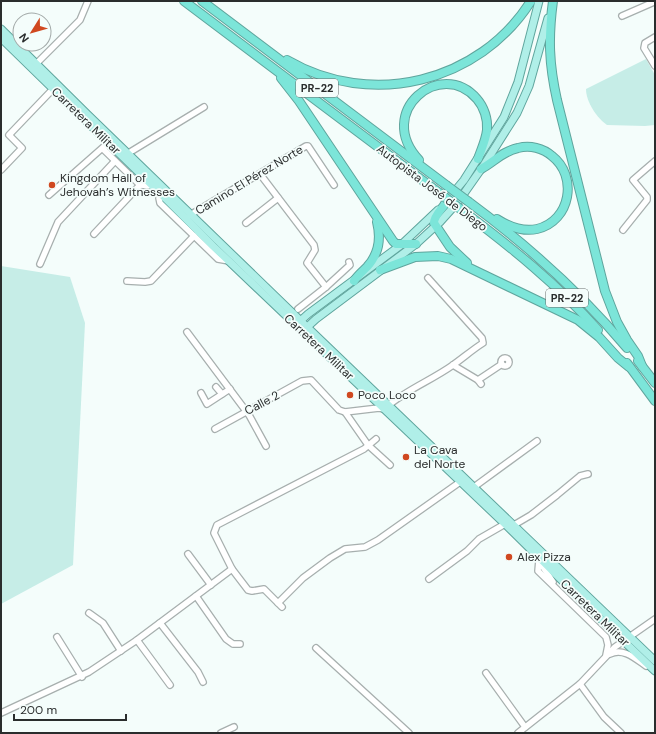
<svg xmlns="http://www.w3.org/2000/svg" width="656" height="734" font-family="'DM Sans',sans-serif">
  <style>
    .green { fill: #c6ede7 }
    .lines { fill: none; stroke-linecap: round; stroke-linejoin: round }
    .minor-casing { stroke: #a7afae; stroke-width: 8 }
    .major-casing { stroke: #5fa59d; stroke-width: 9 }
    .highway-casing { stroke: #5fa59d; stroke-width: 10 }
    .minor { stroke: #fff; stroke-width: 5.5 }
    .major { stroke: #b0efe8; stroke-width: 7 }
    .highway { stroke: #7ce5d9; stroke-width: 8 }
    .highway-bridge-casing { stroke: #5fa59d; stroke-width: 10; stroke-linecap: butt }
    .highway-bridge { stroke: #7ce5d9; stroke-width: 8 }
    .poi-dot { fill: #d04820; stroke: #f4fdfb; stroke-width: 1.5 }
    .labels { text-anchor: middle; stroke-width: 3.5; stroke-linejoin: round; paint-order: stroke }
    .shield { fill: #f4fdfb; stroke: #676b6b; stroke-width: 1 }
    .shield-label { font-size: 11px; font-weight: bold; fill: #2a2d2d }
    .street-label { font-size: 12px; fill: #2a2d2d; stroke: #f4fdfb }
    .poi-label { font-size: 12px; fill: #2a2d2d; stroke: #f4fdfb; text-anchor: start }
  </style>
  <rect width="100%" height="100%" fill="#f4fdfb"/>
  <g class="green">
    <path d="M646,59l9,16v50l-10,1 -38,-1c-10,-7 -21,-23 -21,-36z"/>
    <path d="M1,266l69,11 15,46 -12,242 -72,39z"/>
  </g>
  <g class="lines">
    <defs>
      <g id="minor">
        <path d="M622,16l32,-14"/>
        <path d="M655,37l-10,6 -1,5 11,18"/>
        <path d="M36,64l44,-44 8,-19"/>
        <path d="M103,149l37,36 13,1"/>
        <path d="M127,154l77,-47"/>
        <path d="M1,170l21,-22 -13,-13 44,-46"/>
        <path d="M260,174l54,71 1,5 -8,13 19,24"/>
        <path d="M49,195l59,-52"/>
        <path d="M162,195l-3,3 1,5 58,56 11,2"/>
        <path d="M190,215l116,-69h2l26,39"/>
        <path d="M246,223l32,-25"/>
        <path d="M623,230l24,-30v-3l-14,-17 22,-19"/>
        <path d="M94,234l46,-49"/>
        <path d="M40,264l18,-42 57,-61"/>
        <path d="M127,281l18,1 6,-1 43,-45"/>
        <path d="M298,309l28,-22 24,-22 -1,-3"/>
        <path d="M187,332l62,83 17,31"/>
        <circle cx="505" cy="362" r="4"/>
        <path d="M453,365l25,15 3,4"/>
        <path d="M478,380l24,-16"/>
        <path d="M216,387l6,7"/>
        <path d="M201,393l6,11 23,-15"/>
        <path d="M389,405c19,-16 43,-25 64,-40 10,-7 19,-15 30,-22l-1,-5 -54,-60"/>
        <path d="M345,412l34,-4 5,1"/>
        <path d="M215,429l87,-48 9,-1 28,30 6,2 23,33 22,20"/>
        <path d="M474,487l63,-46"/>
        <path d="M188,554l23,31"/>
        <path d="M539,560l-1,11 68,66 2,8 -2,10"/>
        <path d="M539,561l14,21"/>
        <path d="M429,579l38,-28 12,-12 26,-15 9,1 17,-10 26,-20 23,-19 8,-2"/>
        <path d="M196,596l30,43 7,5h7"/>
        <path d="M278,603l25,-25 27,-20 15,-9 20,-2 13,-7 82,-58"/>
        <path d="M282,607l-18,-18 -12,2 -4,-1 -16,-21 -18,-36 3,-8 147,-76 12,-10"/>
        <path d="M89,613l14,10 18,28"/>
        <path d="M160,623l38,49 5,10"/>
        <path d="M57,637l25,40"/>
        <path d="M137,640l33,45"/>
        <path d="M316,648l93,85"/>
        <path d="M610,654c13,-7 26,5 36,12"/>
        <path d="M486,673l39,54"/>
        <path d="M580,684l24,33 17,16"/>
        <path d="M1,713l88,-41 48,-32 95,-71"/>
        <path d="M221,733l13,-6"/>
        <path d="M518,733l62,-49 35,-37 40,-28"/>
      </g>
      <g id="major">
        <path d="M1,29l87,86 219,212 348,334"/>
        <path d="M1,38l161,157 51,51 292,278c50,49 99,99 150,147"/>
        <path d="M445,203l19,-23 40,-63 14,-35 21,-81"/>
        <path d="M298,323l10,-9 93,-69 37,-35"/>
        <path d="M304,330l12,-11 100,-75 24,-22 18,-20 26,-37 33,-52 12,-27 19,-68"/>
      </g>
      <g id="highway">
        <path d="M184,1l254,191"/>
        <path d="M202,1l244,184"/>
        <path d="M553,1c-5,37 -4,63 4,99l48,191 12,31 10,18 11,16 4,10"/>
        <path d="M287,60c84,49 192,23 244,-59"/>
        <path d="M281,78l18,23 94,140 3,3h20"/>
        <path d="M419,160c-45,-48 22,-103 58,-61 7,8 11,20 10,31 -1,10 -6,20 -9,29"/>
        <path d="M481,169c13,-7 22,-18 37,-21 12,-3 25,0 34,8 26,20 19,65 -15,73 -14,3 -29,-3 -40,-10"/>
        <path d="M469,202c58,43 112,91 158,146"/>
        <path d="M445,204c-4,6 -11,12 -11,19l16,24 17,16"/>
        <path d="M463,211c48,36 95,74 135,119"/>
        <path d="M380,270l35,-13 23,-1 13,3 127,61 21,17 19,21 11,9"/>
        <path d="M354,281c4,-6 8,-9 13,-14 12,-13 14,-29 10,-45"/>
        <path d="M638,361l17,22"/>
        <path d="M627,363l28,38"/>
      </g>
    </defs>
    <use href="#minor" class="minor-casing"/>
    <use href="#major" class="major-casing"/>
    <use href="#highway" class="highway-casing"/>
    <use href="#minor" class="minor"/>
    <use href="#major" class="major"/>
    <use href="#highway" class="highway"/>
    <defs>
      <g id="highway-bridge">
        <path d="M446,185l23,17"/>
        <path d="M438,192l25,19"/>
      </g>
    </defs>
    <use href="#highway-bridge" class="highway-bridge-casing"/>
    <use href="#highway-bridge" class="highway-bridge"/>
  </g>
  <g class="poi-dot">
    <circle cx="52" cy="185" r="4"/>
    <circle cx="350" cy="395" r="4"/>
    <circle cx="406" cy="457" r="4"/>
    <circle cx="509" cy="557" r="4"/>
  </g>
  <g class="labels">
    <g class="shield">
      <rect x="296" y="79" width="42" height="18" rx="3"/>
      <rect x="546" y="289" width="42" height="18" rx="3"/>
    </g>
    <g class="shield-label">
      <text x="317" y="92">PR-22</text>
      <text x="567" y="302">PR-22</text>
    </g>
    <g class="street-label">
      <text transform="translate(86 121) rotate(44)" y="4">Carretera Militar</text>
      <text transform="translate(249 180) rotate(-31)" y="4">Camino El Pérez Norte</text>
      <text transform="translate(432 188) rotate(37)" y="4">Autopista José de Diego</text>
      <text transform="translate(319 347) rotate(43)" y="4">Carretera Militar</text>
      <text transform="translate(262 403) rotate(-28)" y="4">Calle 2</text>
      <text transform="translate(595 613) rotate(44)" y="4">Carretera Militar</text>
    </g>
    <g class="poi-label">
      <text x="60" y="182">Kingdom Hall of<tspan x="60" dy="14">Jehovah’s Witnesses</tspan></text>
      <text x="358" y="399">Poco Loco</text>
      <text x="414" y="454">La Cava<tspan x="414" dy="14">del Norte</tspan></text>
      <text x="517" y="561">Alex Pizza</text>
    </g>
  </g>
  <rect width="656" height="734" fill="none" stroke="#2a2d2d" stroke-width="4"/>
  <g transform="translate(32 32) rotate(233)"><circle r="19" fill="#f4fdfb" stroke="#a3aaa9"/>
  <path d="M0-3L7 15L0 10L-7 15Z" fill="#d04820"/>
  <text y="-6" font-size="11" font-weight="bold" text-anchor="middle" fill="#2a2d2d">N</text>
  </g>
  <path d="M14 714v6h112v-6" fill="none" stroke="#2a2d2d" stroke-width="2"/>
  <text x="20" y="714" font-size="12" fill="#2a2d2d" stroke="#f4fdfb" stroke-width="3" paint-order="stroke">200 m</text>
</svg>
